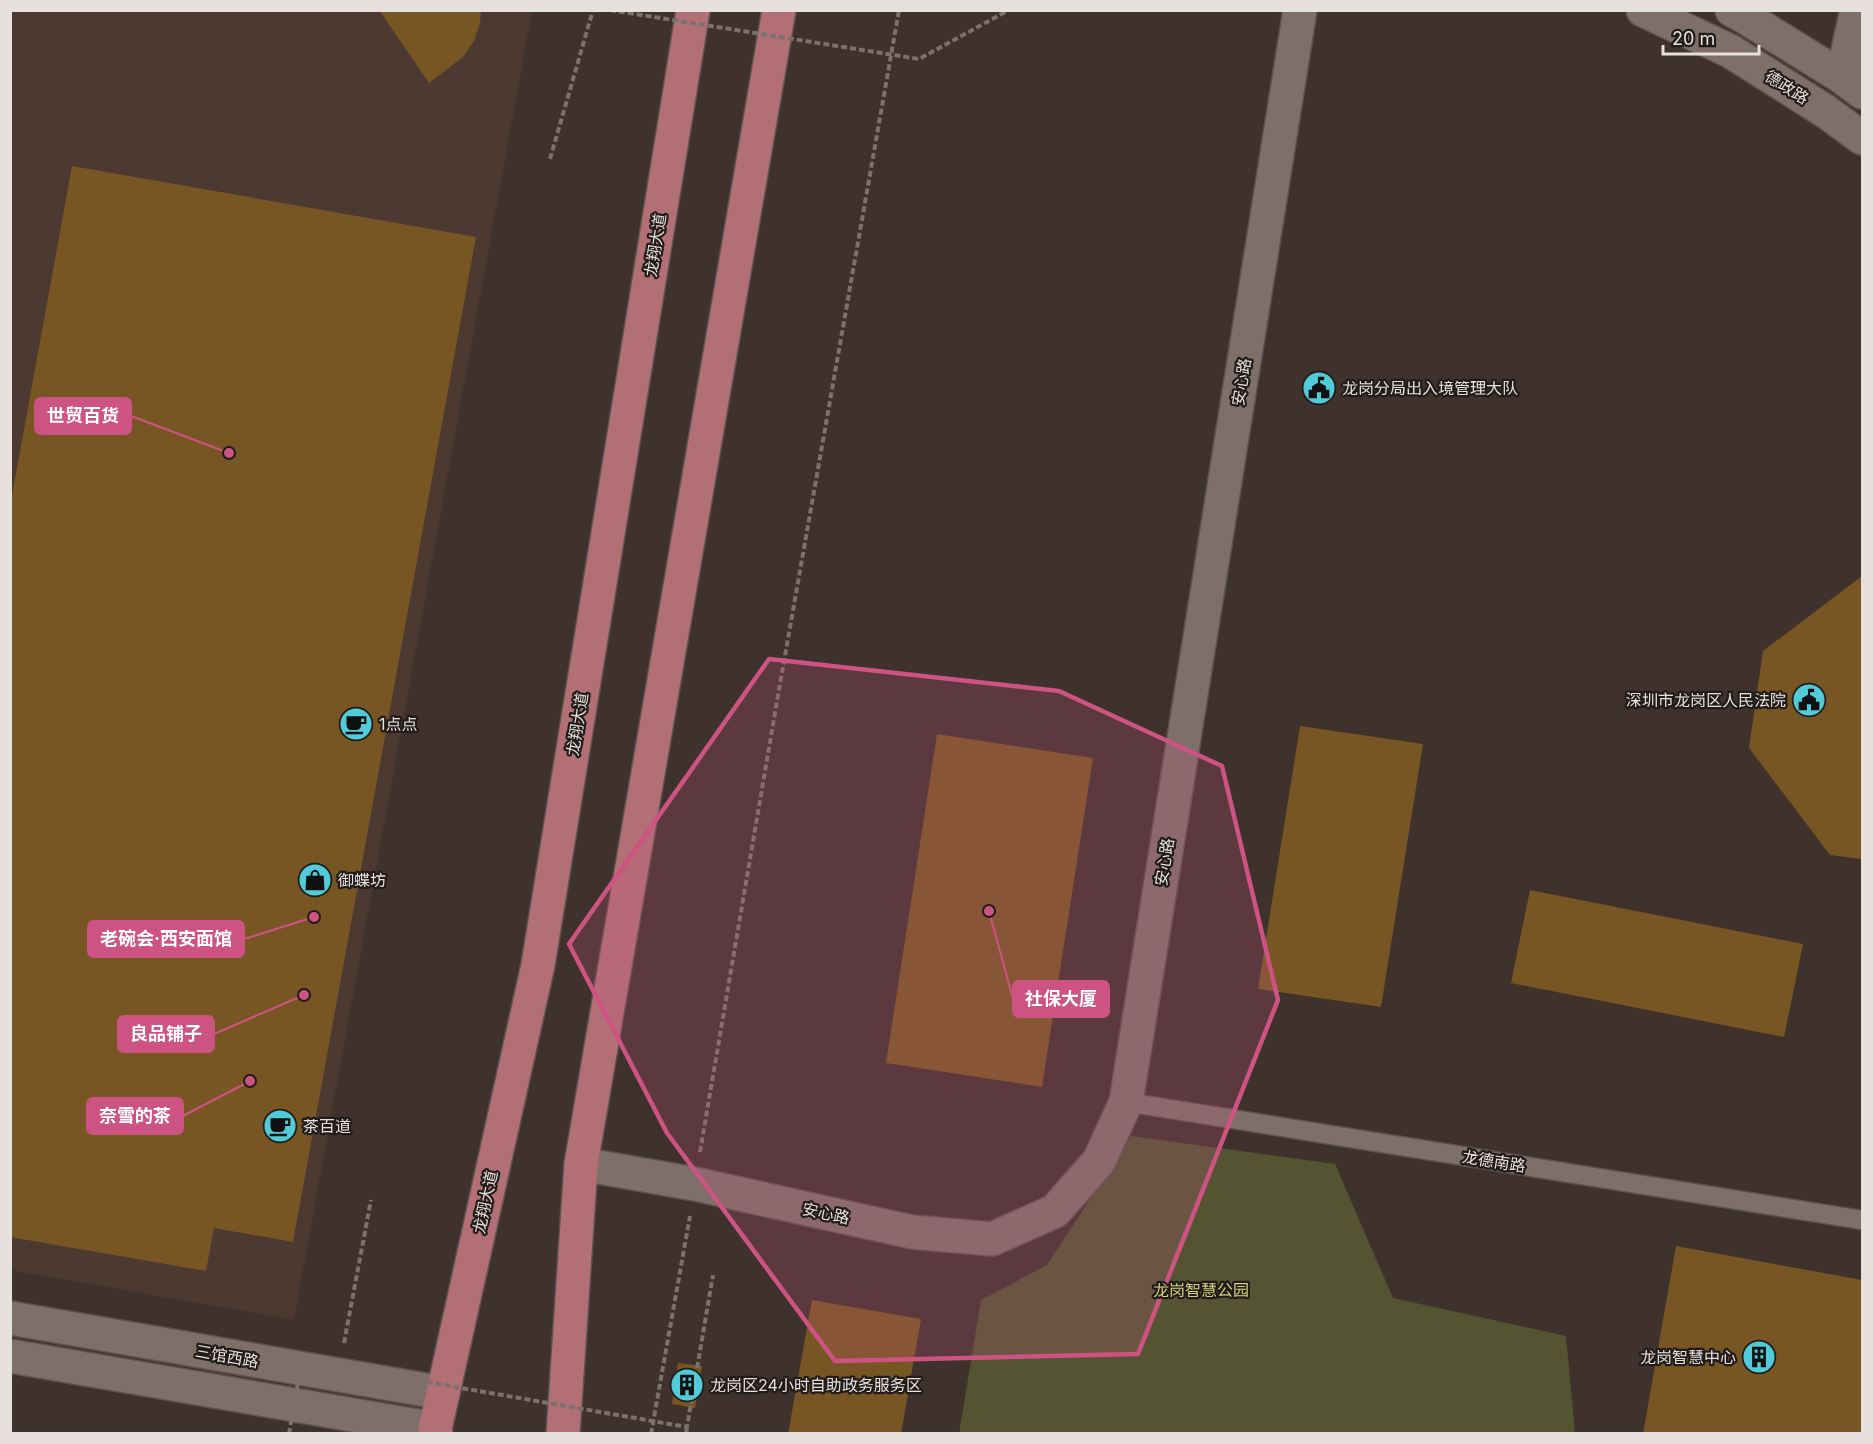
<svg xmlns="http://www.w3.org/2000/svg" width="1873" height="1444" font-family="Inter,'Noto Sans SC',sans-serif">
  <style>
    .built { fill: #4c3931 }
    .green { fill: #545433 }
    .building { fill: #775623 }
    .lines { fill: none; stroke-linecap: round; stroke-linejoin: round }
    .lane-casing { stroke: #5c514d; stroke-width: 21 }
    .street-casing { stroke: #5c514d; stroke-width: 36 }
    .secondary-casing { stroke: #5c514d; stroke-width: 36 }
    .primary-casing { stroke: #5c514d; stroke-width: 36 }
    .path { stroke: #7c716c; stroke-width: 4; stroke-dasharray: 6 3; stroke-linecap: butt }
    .lane { stroke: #7e6f69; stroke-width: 18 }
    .street { stroke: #7e6f69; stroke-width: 33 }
    .secondary { stroke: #7e6f69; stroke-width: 33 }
    .primary { stroke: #b26f76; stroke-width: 33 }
    .path-bridge { stroke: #7c716c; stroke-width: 4; stroke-dasharray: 6 3; stroke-linecap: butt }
    .marked { fill: #cd5482; fill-opacity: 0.2; stroke: #cd5482; stroke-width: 4.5; stroke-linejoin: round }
    .labels { text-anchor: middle; stroke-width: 4.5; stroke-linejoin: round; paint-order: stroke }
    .street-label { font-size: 16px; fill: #e8e0dc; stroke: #211b19 }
    .poi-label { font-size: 16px; fill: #e8e0dc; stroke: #211b19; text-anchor: start }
    .park-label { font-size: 16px; fill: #d4d37b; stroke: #211b19 }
    .leader { fill: none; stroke: #cd5482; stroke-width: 2 }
    .callout-dot { fill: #cd5482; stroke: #211b19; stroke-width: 2 }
    .callout { fill: #cd5482; stroke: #cd5482; stroke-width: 2 }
    .callout-label { font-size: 18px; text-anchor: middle; font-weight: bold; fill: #fff }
  </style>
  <rect width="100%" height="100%" fill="#3f322d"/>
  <path class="built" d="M10,11h522l-238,1309 -283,-50z"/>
  <path class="green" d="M1131,1136l204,28 58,134 173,38 9,97 -616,1 22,-134 66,-35z"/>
  <g class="building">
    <path d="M379,10h102l-1,13 -6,18 -11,16 -34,26z"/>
    <path d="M72,166l404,71 -183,1005 -79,-14 -8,43 -196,-34v-731z"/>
    <path d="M1862,576v283l-32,-4 -81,-107 14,-97z"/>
    <path d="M1300,726l123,18 -42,263 -123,-18z"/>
    <path d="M937,734l156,24 -51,329 -156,-24z"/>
    <path d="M1530,890l273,54 -19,93 -273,-54z"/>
    <path d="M1676,1246l186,34v154h-219z"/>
    <path d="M812,1300l109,19 -20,115h-113z"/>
    <path d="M678,1363l24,3 -7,42 -23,-4z"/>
  </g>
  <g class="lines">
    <defs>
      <path id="lane" d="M1126,1102l736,118"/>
      <g id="street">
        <path d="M1842,77l15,-67"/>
        <path d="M581,1164l114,20 217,48 80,7 63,-28 44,-50 27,-59 174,-1092"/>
        <path d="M10,1318l433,75"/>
        <path d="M10,1356l425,73"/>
      </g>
      <g id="secondary">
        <path d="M1643,10l87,41 95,60 37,27"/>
        <path d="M1732,10l13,7 97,60 20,15"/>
      </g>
      <g id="primary">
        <path d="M436,1434l-1,-5 103,-464 155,-955"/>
        <path d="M563,1434l18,-270 198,-1154"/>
      </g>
    </defs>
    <use href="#lane" class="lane-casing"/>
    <use href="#street" class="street-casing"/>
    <use href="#secondary" class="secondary-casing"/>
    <use href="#primary" class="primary-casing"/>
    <g class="path">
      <path d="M550,159l43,-149"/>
      <path d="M700,1152l77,-451 122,-691"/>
      <path d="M344,1343l27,-143"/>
      <path d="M651,1434l39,-218"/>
      <path d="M686,1434l1,-7"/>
    </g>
    <use href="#lane" class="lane"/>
    <use href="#street" class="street"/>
    <use href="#secondary" class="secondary"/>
    <use href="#primary" class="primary"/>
    <g class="path-bridge">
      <path d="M610,10l309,49 90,-49"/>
      <path d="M10,1310l677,117 26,-152"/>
      <path d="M289,1434l13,-74"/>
    </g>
  </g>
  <path class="marked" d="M769,659l290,32 163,75 56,234 -140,354 -303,7 -168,-228 -98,-189z"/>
  <defs>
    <symbol id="civic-disc" viewBox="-11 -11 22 22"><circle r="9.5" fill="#52cbd8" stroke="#211b19"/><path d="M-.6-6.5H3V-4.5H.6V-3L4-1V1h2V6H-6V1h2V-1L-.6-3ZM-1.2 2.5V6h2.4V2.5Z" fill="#111"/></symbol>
    <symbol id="cafe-disc" viewBox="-11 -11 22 22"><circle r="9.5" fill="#52cbd8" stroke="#211b19"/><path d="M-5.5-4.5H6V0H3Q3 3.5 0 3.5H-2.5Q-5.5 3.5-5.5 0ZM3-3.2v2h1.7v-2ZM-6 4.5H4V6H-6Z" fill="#111"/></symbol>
    <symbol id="shop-disc" viewBox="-11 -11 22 22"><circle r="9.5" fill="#52cbd8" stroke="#211b19"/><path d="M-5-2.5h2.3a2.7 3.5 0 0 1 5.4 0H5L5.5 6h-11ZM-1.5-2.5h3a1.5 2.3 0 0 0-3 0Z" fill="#111"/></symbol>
    <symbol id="building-disc" viewBox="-11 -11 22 22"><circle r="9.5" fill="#52cbd8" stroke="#211b19"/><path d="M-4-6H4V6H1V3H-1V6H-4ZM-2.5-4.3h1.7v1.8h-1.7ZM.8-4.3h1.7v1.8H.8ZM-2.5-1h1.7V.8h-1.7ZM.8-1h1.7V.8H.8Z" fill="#111"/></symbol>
  </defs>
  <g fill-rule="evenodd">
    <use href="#civic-disc" x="1300" y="369" width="38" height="38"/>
    <use href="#civic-disc" x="1790" y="681" width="38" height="38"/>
    <use href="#cafe-disc" x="337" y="705" width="38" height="38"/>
    <use href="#shop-disc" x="296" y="861" width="38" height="38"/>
    <use href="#cafe-disc" x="261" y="1107" width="38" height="38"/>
    <use href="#building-disc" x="1740" y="1338" width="38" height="38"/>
    <use href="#building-disc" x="668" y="1366" width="38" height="38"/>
  </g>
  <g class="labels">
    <g class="street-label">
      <text transform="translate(1787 87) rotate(32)" y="6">德政路</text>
      <text transform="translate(655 245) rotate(-81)" y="6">龙翔大道</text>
      <text transform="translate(1241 382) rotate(-81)" y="6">安心路</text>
      <text transform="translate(577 724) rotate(-81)" y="6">龙翔大道</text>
      <text transform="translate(1164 862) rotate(-81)" y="6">安心路</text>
      <text transform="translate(1494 1161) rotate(9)" y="6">龙德南路</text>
      <text transform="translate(485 1202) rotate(-78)" y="6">龙翔大道</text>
      <text transform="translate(826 1213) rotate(12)" y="6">安心路</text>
      <text transform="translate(227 1356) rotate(10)" y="6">三馆西路</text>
    </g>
    <g class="poi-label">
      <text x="1342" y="394">龙岗分局出入境管理大队</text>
      <text x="1786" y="706" text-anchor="end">深圳市龙岗区人民法院</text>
      <text x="379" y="730">1点点</text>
      <text x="338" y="886">御蝶坊</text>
      <text x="303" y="1132">茶百道</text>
      <text x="1736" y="1363" text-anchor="end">龙岗智慧中心</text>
      <text x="710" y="1391">龙岗区24小时自助政务服务区</text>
    </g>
    <g class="park-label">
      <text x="1201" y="1296">龙岗智慧公园</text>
    </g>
  </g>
  <path class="leader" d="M229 453L131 416M314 917L244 939M989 911L1013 999M304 995L214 1034M250 1081L183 1116"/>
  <g class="callout-dot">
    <circle cx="229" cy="453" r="6"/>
    <circle cx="314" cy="917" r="6"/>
    <circle cx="989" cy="911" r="6"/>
    <circle cx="304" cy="995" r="6"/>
    <circle cx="250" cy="1081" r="6"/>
  </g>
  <g class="callout">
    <rect x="35" y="398" width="96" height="36" rx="6"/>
    <rect x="88" y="921" width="156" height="36" rx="6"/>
    <rect x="1013" y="981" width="96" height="36" rx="6"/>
    <rect x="118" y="1016" width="96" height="36" rx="6"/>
    <rect x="87" y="1098" width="96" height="36" rx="6"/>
  </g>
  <g class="callout-label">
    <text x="83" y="422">世贸百货</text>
    <text x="166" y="945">老碗会·西安面馆</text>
    <text x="1061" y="1005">社保大厦</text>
    <text x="166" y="1040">良品铺子</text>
    <text x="135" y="1122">奈雪的茶</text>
  </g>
  <rect width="1873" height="1444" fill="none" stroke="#e8e0dc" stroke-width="24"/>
  <path d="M1663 45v9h96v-9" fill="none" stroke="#e8e0dc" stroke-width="3"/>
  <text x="1672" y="45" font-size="18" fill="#e8e0dc" stroke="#211b19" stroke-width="4.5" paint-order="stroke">20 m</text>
</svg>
